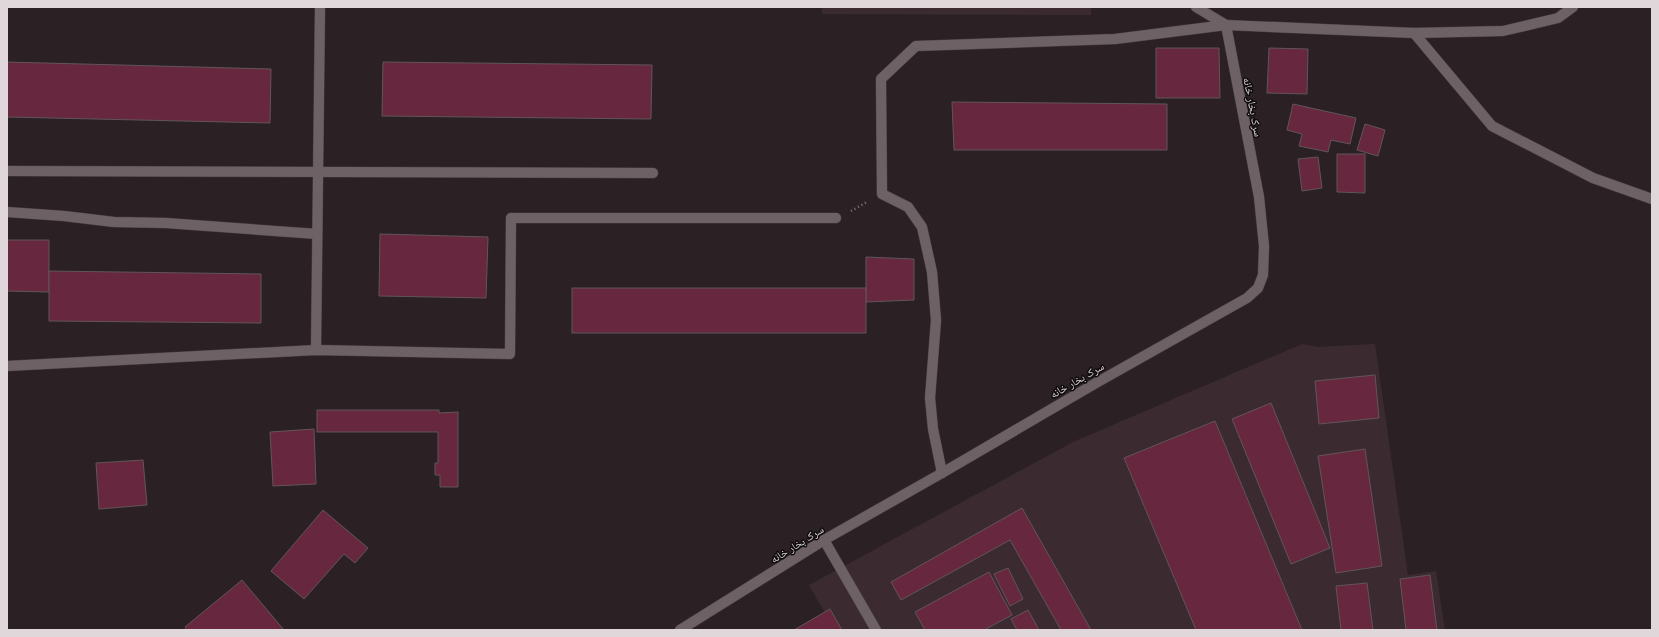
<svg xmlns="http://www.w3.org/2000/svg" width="1659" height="637" font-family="'Times New Roman','Noto Naskh Arabic',serif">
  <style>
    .built { fill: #3b2b30 }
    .building { fill: #67283f; stroke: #615558 }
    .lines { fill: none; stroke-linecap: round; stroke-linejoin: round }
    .minor-casing { stroke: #483f42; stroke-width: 11 }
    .path { stroke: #837a7d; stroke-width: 2.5; stroke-dasharray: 1 3; stroke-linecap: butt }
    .minor { stroke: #6e6165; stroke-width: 10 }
    .labels { text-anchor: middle; stroke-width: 3; stroke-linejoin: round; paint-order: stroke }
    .street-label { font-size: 11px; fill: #dfd7d9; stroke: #100c0d }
  </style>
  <rect width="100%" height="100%" fill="#2b2124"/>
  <g class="built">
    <path d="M822,7h269v8l-269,-1z"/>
    <path d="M1302,344l16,3 57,-3 33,231 28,-4 9,59h-610l-26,-45 264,-143z"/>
  </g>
  <g class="building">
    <path d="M1156,48h63l1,50h-64z"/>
    <path d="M1269,48l39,1 -1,45 -40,-1z"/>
    <path d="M7,62l264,7 -1,54 -263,-6z"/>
    <path d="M383,62l269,3 -1,54 -269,-3z"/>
    <path d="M952,102l215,2v46h-213z"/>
    <path d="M1293,104l63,14 -6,26 -19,-4 -3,12 -29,-6 3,-12 -15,-4z"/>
    <path d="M1365,124l20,6 -7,26 -21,-6z"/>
    <path d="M1337,154h28v39l-28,-1z"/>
    <path d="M1318,157l4,31 -20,3 -4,-32z"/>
    <path d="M380,234l108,3 -2,61 -107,-2z"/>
    <path d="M7,240h42v52l-42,-1z"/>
    <path d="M866,257l48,2v41l-48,2z"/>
    <path d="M49,271l212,3v49l-212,-2z"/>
    <rect x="572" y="288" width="294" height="45"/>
    <path d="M1375,375l4,43 -60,6 -4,-43z"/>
    <path d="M1271,403l59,145 -39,16 -59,-145z"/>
    <path d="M317,410h122v3l19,-1v75h-18v-12h-5v-12h3v-31h-121z"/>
    <path d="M1215,421l87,209h-106l-72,-172z"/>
    <path d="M314,429l2,55 -43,2 -3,-54z"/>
    <path d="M1365,449l17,117 -46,7 -18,-117z"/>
    <path d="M143,460l4,45 -48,4 -3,-46z"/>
    <path d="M1022,508l69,122h-30l-51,-90 -109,60 -10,-18z"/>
    <path d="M323,510l45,38 -13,15 -11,-9 -40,45 -33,-28z"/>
    <path d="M1008,568l15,31 -13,7 -16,-32z"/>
    <path d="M989,572l23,43 -28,15h-59l-10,-18z"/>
    <path d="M1430,575l7,55h-31l-6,-51z"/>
    <path d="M242,580l42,50h-97l-2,-3z"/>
    <path d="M1367,583l6,47h-32l-5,-44z"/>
    <path d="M830,609l12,21h-48z"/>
    <path d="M1028,610l11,20h-22l-6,-11z"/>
  </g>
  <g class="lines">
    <defs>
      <g id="minor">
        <path d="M1414,33l78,93 101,52 59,21"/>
        <path d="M7,171l646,2"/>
        <path d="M7,212l57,4 50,6 52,1 151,11"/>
        <path d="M316,350l4,-343"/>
        <path d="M7,366l309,-16 194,4 1,-136h325"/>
        <path d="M942,473l-9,-44 -3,-31 6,-78 -4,-48 -10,-45 -14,-20 -26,-13 -1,-115 35,-33 199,-7 111,-14 188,8 89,-2 55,-13 15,-11"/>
        <path d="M824,540l52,90"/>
        <path d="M680,630l144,-90 118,-67 154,-90 151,-85 11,-10 5,-13 1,-29 -5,-49 -33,-172 -30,-18"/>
      </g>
    </defs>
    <use href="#minor" class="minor-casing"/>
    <path class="path" d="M851,211l16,-9"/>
    <use href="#minor" class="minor"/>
  </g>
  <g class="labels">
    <g class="street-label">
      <text transform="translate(1253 107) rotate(79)" y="4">سرک بخار خانه</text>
      <text transform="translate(1077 380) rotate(-30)" y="4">سرک بخار خانه</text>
      <text transform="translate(797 544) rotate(-32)" y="4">سرک بخار خانه</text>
    </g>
  </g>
  <rect width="1659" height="637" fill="none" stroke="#dfd7d9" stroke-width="16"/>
</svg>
